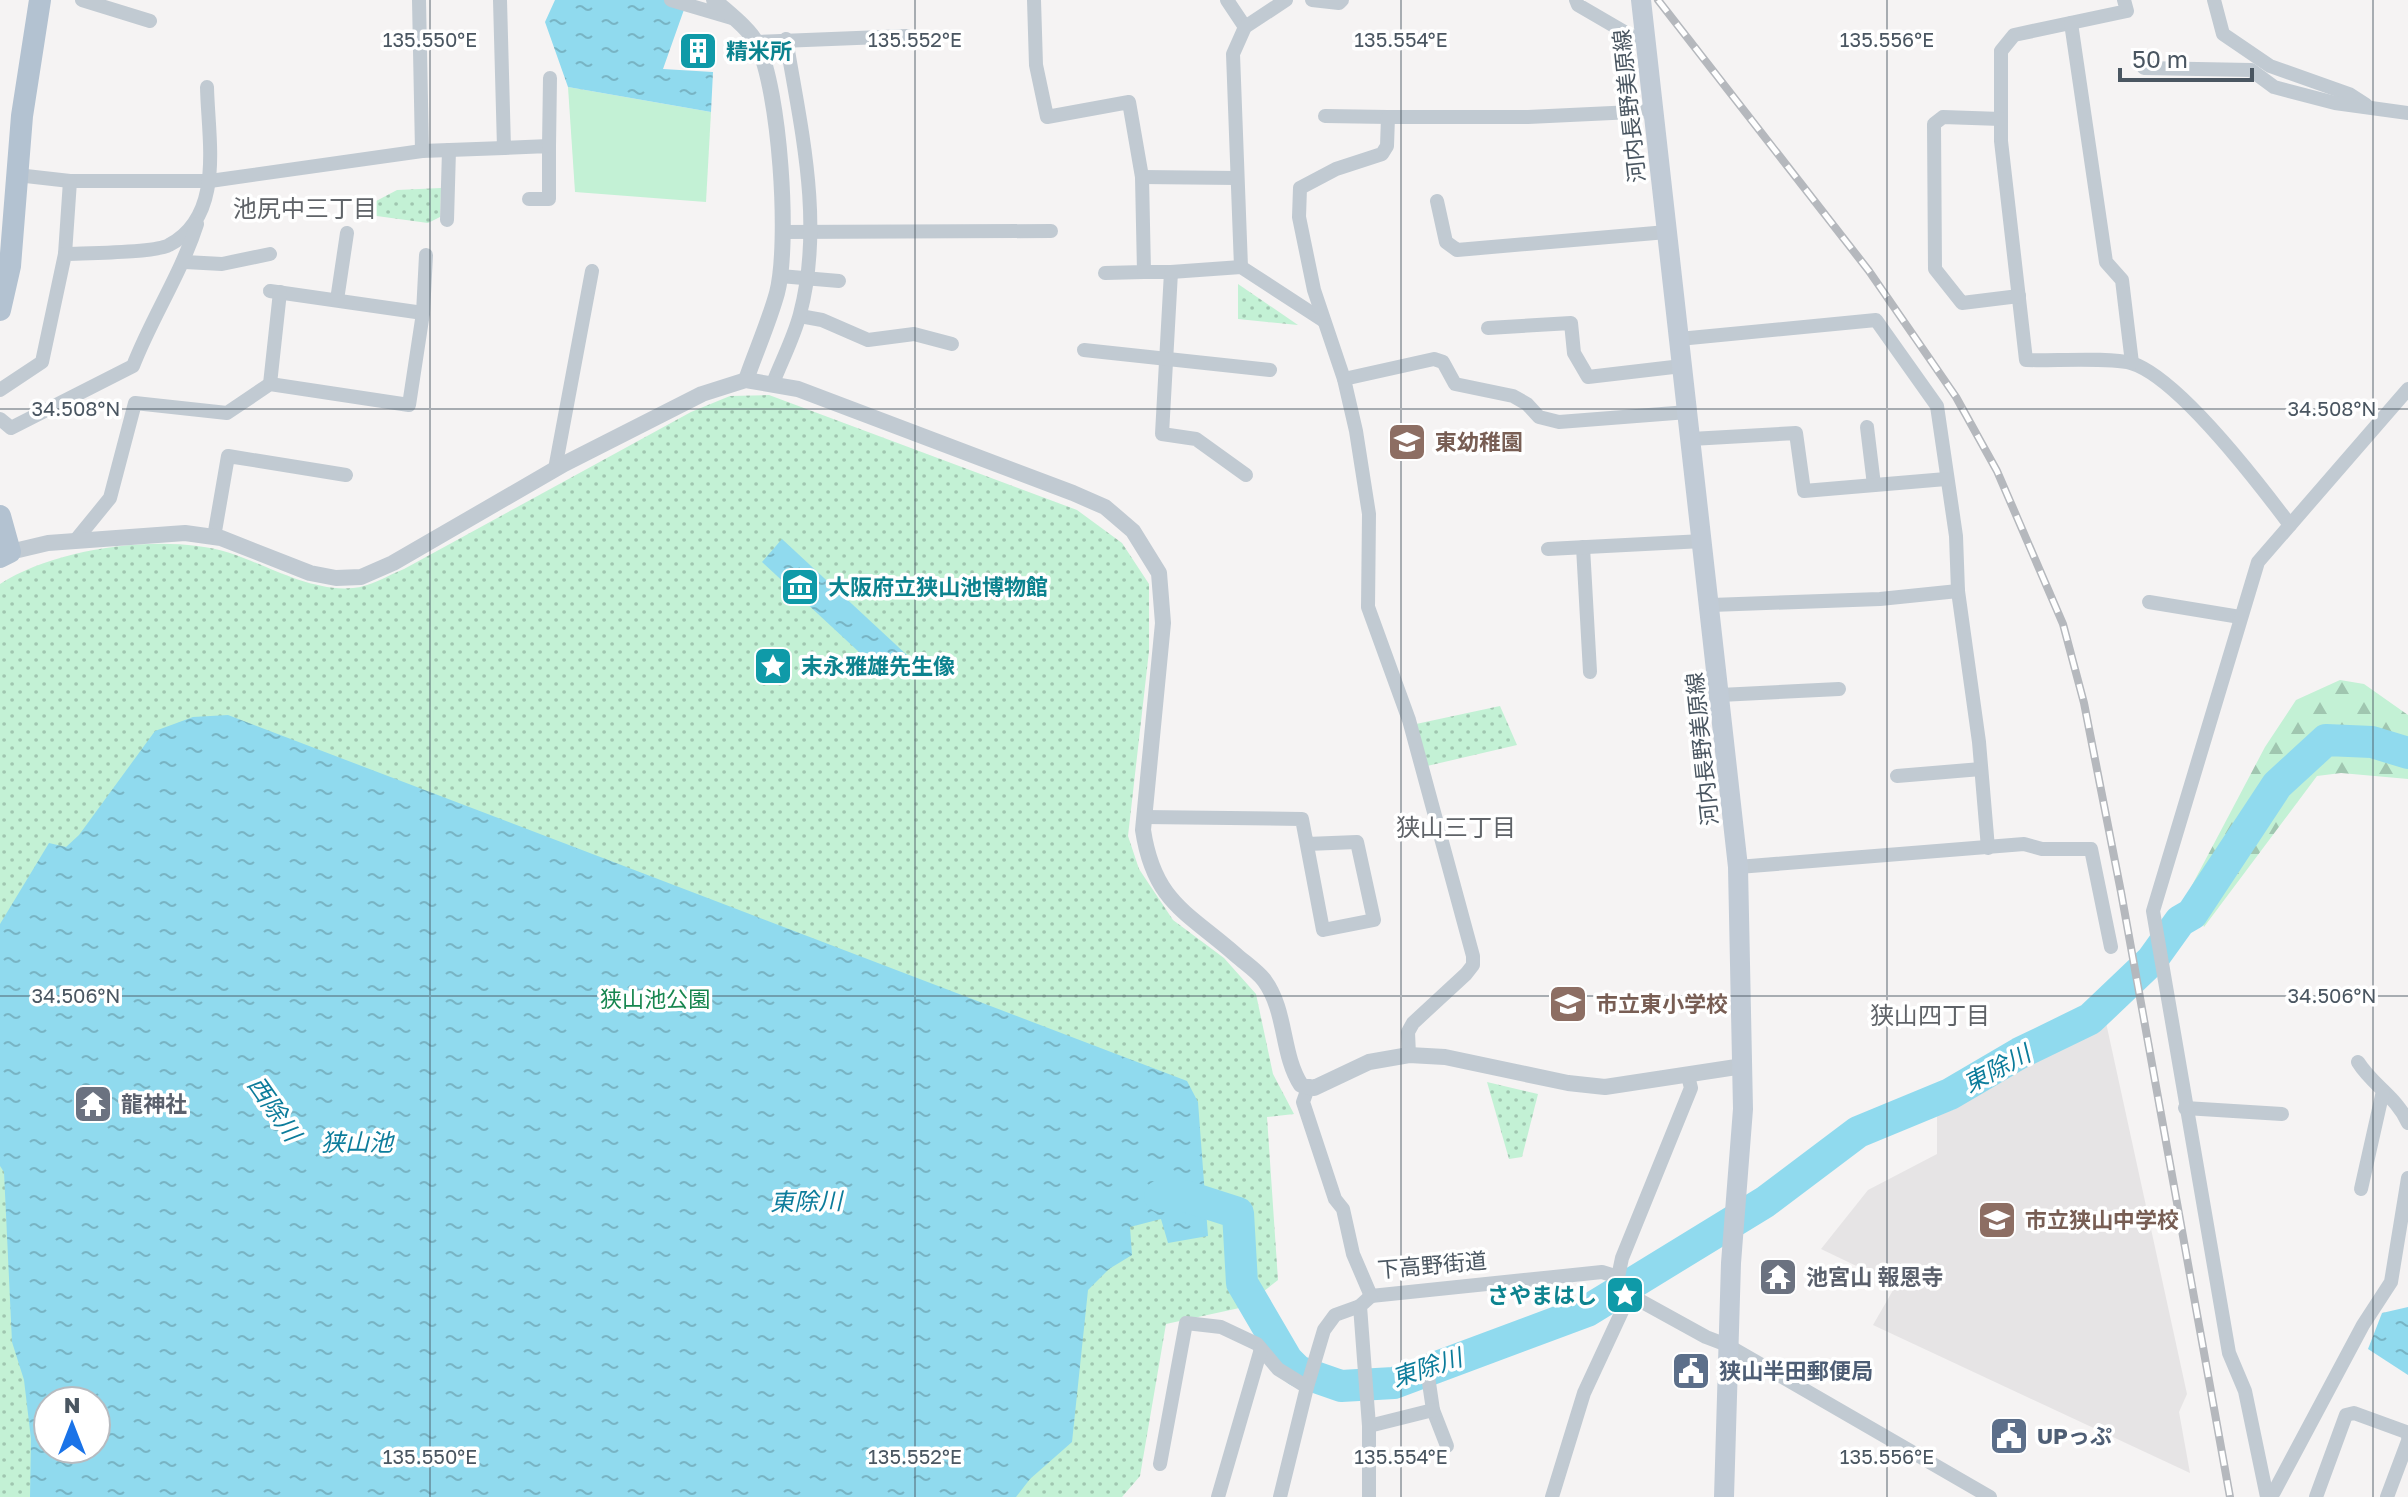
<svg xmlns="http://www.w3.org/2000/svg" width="2408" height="1497" font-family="'Golos Text','Noto Sans JP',sans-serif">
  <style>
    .education { fill: #e6e4e5 }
    .green { fill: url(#green-dots); fill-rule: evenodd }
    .forest { fill: url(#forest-firs) }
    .pitch { fill: #c3f1d5 }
    .water { fill: url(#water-ripples); fill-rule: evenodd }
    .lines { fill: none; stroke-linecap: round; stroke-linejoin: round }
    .river { stroke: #90daee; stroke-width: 32 }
    .minor { stroke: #c1cad2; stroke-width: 14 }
    .tertiary { stroke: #c1cad2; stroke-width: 16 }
    .secondary { stroke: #c1cbd6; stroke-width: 20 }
    .primary { stroke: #b3c2d1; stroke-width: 22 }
    .rail-casing { stroke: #b5b8bd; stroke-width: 8 }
    .rail { stroke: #fff; stroke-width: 5; stroke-dasharray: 15; stroke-linecap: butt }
    .ticks { fill: none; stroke: #4a5661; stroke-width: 2; stroke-opacity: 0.45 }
    .labels { text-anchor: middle; stroke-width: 7; stroke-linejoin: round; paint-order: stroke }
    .culture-label { font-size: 22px; font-weight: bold; fill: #0d838f; stroke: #fff; text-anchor: start }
    .street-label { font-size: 22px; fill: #4a5661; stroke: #fff }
    .education-label { font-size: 22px; font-weight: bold; fill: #785e54; stroke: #fff; text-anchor: start }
    .park-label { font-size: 22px; fill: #17864f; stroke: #fff }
    .worship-label { font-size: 22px; font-weight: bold; fill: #5b616d; stroke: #fff; text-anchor: start }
    .service-label { font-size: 22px; font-weight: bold; fill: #4e5e75; stroke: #fff; text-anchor: start }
    .neighbourhood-label { font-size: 24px; fill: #5f6368; stroke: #fff }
    .water-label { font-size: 24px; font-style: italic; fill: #0c7c9b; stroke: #fff }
    .ticks-label { font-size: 20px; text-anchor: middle; fill: #4a5661; stroke: #fff; stroke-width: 7; stroke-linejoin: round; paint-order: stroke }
  </style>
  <defs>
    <pattern id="green-dots" width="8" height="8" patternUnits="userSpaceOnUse" patternTransform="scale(2)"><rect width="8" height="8" fill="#c3f1d5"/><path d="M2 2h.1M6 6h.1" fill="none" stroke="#a0c6b0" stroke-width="1.8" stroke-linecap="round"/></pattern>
    <pattern id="forest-firs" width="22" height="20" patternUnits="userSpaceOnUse" patternTransform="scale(2)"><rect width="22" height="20" fill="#c3f1d5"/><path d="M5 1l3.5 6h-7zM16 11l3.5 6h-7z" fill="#a0c6b0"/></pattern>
    <pattern id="water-ripples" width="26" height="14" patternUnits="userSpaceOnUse" patternTransform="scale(2)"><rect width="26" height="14" fill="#90daee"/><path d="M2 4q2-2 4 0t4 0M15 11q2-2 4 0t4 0" fill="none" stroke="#78b4c4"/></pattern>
  </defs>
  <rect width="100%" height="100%" fill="#f5f3f3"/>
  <path class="education" d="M2105,1018l82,376 -8,18 11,61 -317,-148 23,-40 -75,-36 47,-59 69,-36v-41l16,-3z"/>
  <g class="green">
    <path d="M441,188l-1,29 -12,6 -66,-9 1,-6 34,-18z"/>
    <path d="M1238,284l60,41 -60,-6z"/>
    <path d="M769,395l308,115 45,33 27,41v67l-21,185 11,33 34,51 51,38 32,36 17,80 21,40 -27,3 11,163 -34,27 -78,17 -26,152 -18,21h-1122v-913c58,-37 165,-51 230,-31 39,13 81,39 123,35 16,-1 36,-13 51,-19l287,-157 39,-16zM48,1401h48v48h-48z"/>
    <path d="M1500,706l17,39 -90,21 -11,-42z"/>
    <path d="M1487,1082l51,12 -16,63 -13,2z"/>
  </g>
  <path class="forest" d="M2340,680l24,4 44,31v64l-67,-6 -24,3 -113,151 -14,-38 75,-142 31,-47z"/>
  <path class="pitch" d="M568,87l143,25 -5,90 -131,-10z"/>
  <g class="water">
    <path d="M555,0h114l17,4 -23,65 50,3 -2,40 -143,-25 -23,-65z"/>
    <path d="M782,539l126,117 -21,22 -125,-116z"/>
    <path d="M228,715l959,366 11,21 10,134 -40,7 -7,-24 -31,8 2,28 -23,14 -21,21 -16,152 -42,37 -14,18h-986l1,-58 -7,-59 -12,-38 -8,-170 -4,-6v-242l49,-81 17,4 13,-12 76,-104 38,-14zM48,1401h48v48h-48z"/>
    <path d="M2408,1307v68l-40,-26 14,-36z"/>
  </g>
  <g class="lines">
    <path class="river" d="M1160,1196h25l53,17 4,70 45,77 11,11 43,15 53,-3 193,-72 178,-109 93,-70 92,-38 70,-41 70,-34 62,-59 28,-39 12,-7 85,-129 49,-45 46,2 36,11"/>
    <g class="minor">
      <path d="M82,0l68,21"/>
      <path d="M419,0l3,151 82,-3"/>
      <path d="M500,0l4,148 45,-2v53h-20"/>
      <path d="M671,0l61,18"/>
      <path d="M1034,0l2,65 11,52 82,-15 13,75 2,95 -39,1"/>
      <path d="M1227,0l18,27"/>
      <path d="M1312,0l27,3 3,-3"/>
      <path d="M1576,0l2,5 55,32h12"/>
      <path d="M2124,0l3,11 -113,24 -13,16v90l25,219c25,1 85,-3 105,3 47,14 129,122 159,162"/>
      <path d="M2214,0l9,34 47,32 79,28 17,11"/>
      <path d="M2071,23l35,239 16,18 10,83"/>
      <path d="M757,42l150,-6"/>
      <path d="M2144,68l107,2 23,17 61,16 73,10"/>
      <path d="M1325,116l63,1"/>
      <path d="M2001,119l-58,-2 -9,7 1,145 27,34 57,-7"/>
      <path d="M549,146l1,-68"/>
      <path d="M17,175l53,6h140l212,-30"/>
      <path d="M1142,177l95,1"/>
      <path d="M1437,201l9,41 11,8 210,-18"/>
      <path d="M447,220l2,-70"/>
      <path d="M782,232l269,-1"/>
      <path d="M65,254l5,-73"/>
      <path d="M185,262l37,2 48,-10"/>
      <path d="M1241,267l-8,-213 12,-27 41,-27"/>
      <path d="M1144,272h27l-9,162 34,5 50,36"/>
      <path d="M1171,272l70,-5 83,54"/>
      <path d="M780,276l59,5"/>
      <path d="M270,291l153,22"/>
      <path d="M337,300l10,-67"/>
      <path d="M800,316l22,4 46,20 46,-6 38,10"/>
      <path d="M1488,328l83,-5 3,30 14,24 94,-11"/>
      <path d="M1679,339l197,-19 61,86 19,130 2,55 21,151 9,106"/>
      <path d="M1084,350l186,20"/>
      <path d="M1344,379l90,-20 9,3 12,22 58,12 14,8 12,13 20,5 129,-10"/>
      <path d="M773,383c9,-23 21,-46 27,-69 24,-91 1,-185 -14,-275"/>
      <path d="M270,384l10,-92"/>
      <path d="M0,390l42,-28 23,-108c21,-1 90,-1 104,-9 56,-29 39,-106 38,-158"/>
      <path d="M0,419l11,9 122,-62c19,-49 48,-92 64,-142"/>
      <path d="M1867,427l7,58"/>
      <path d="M1691,439l105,-6 8,58 142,-12"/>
      <path d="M555,469l37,-198"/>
      <path d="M214,537l14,-81 118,19"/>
      <path d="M75,541l35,-43 25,-95 92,10 43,-29 139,21 14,-92 3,-58"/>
      <path d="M1583,547l7,125"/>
      <path d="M1548,549l155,-8"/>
      <path d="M2149,602l91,15"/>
      <path d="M1711,605l169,-6 78,-8"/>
      <path d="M1720,695l119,-6"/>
      <path d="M1897,776l84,-7"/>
      <path d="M1144,817l158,2 21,111 51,-10 -17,-78 -50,2"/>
      <path d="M1738,867l286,-23 18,5h49l20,98"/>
      <path d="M1409,1055l-1,-23 5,-9 53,-49 7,-9v-9l-64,-236 -41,-113 1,-93 -13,-83 -12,-52 -30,-89 -15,-73 1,-29 36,-19 46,-15 5,-8 1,-29h140l126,-6"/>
      <path d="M2358,1062c14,23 39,35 50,61"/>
      <path d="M1688,1076l3,12 -69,170 -4,19 10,17 78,43 21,8 263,152"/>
      <path d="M1308,1088l-5,14 32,97 8,10 10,45 18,42"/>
      <path d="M2185,1108l97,6"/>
      <path d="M2361,1189l22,-98"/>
      <path d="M1371,1296l231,-24 16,5"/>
      <path d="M1428,1376l5,34 14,36"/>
      <path d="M1307,1387l17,-57 11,-15 25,-9"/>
      <path d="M1369,1426l64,-16"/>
      <path d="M1160,1464l26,-141 35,4 36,17 21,25 29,18 -27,110"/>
      <path d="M1218,1497l43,-148"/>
      <path d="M1369,1497v-71l-9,-120 11,-10"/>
      <path d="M1552,1497l32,-104 46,-99"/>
      <path d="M2267,1497l-22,-106 -16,-38 -76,-442 105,-349 150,-173"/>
      <path d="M2267,1497l7,-5 89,-167 28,-43 17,-104"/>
      <path d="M2316,1497l30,-82 8,-2 52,19 2,4"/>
      <path d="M2387,1497l21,-56"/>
    </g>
    <g class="tertiary">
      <path d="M714,0c13,12 35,28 43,44 23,46 33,199 20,249 -8,29 -21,58 -31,87"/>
      <path d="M10,552l38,-9 137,-10 36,5 89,35 26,5 25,-1 32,-14 171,-99 138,-70 44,-14 52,9 275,104 32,14 28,24 26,42 4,50 -20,207c11,72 44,82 93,125 9,8 21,16 28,25 23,31 17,74 37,105l13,3 55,-26 40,-7 36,2 123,26 37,4 138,-21"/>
    </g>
    <path class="secondary" d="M1641,0l97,867 5,242 -12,154 -7,234"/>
    <g class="primary">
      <path d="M0,310l10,-44 12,-150 18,-116"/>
      <path d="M0,516l10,36 -10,5"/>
    </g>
    <defs>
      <path id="rail" d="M1658,0l211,271 87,126 41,74 66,153 21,79 37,189 109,605"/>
    </defs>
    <use href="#rail" class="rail-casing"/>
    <use href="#rail" class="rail"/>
  </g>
  <path class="ticks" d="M430,0v1497M915,0v1497M1401,0v1497M1887,0v1497M2373,0v1497M0,409h2408M0,996h2408"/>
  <defs>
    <symbol id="building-square" viewBox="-11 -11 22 22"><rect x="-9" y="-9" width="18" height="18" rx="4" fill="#0f9aa8" stroke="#fff"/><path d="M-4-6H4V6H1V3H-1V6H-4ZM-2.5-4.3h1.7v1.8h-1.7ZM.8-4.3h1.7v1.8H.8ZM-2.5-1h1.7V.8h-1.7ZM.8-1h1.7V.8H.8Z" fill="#fff"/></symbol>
    <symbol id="school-square" viewBox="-11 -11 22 22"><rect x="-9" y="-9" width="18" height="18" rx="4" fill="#8d6e63" stroke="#fff"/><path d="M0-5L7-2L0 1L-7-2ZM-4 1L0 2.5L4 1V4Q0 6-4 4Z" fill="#fff"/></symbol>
    <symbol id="museum-square" viewBox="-11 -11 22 22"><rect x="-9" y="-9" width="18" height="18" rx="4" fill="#0f9aa8" stroke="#fff"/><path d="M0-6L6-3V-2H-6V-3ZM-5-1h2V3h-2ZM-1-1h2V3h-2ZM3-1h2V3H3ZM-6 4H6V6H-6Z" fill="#fff"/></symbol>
    <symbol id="sight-square" viewBox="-11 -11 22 22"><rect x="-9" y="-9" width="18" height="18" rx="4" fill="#0f9aa8" stroke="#fff"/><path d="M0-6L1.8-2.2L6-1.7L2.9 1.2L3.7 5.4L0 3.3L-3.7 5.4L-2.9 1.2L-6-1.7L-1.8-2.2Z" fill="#fff"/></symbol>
    <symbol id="temple-square" viewBox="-11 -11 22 22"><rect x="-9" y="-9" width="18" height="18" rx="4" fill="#6b7280" stroke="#fff"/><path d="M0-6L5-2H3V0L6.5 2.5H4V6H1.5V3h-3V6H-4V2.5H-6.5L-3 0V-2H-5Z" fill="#fff"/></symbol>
    <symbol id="civic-square" viewBox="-11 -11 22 22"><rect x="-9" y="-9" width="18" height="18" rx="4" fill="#5c6f8a" stroke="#fff"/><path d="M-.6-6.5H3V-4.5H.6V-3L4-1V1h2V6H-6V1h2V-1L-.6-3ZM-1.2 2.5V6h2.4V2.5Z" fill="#fff"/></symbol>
  </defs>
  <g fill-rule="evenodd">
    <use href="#building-square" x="676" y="29" width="44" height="44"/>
    <use href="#school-square" x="1385" y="420" width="44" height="44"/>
    <use href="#museum-square" x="778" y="565" width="44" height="44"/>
    <use href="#sight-square" x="751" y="644" width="44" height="44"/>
    <use href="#school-square" x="1546" y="982" width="44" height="44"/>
    <use href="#temple-square" x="71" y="1082" width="44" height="44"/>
    <use href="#school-square" x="1975" y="1198" width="44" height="44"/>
    <use href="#temple-square" x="1756" y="1255" width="44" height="44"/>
    <use href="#sight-square" x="1603" y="1273" width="44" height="44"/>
    <use href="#civic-square" x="1669" y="1349" width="44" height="44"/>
    <use href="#civic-square" x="1987" y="1414" width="44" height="44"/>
  </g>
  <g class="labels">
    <g class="culture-label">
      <text x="726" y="59">精米所</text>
      <text x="828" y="595">大阪府立狭山池博物館</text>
      <text x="801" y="674">末永雅雄先生像</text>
      <text x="1597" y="1303" text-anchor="end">さやまはし</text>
    </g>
    <g class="street-label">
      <text transform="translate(1629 106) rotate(-96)" y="8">河内長野美原線</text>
      <text transform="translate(1702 749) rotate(-96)" y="8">河内長野美原線</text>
      <text transform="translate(1432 1265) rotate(-5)" y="8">下高野街道</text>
    </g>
    <g class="education-label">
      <text x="1435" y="450">東幼稚園</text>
      <text x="1596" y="1012">市立東小学校</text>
      <text x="2025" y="1228">市立狭山中学校</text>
    </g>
    <g class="park-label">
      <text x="655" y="1007">狭山池公園</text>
    </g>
    <g class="worship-label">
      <text x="121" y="1112">龍神社</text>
      <text x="1806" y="1285">池宮山 報恩寺</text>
    </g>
    <g class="service-label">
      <text x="1719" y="1379">狭山半田郵便局</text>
      <text x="2037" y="1444">UPっぷ</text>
    </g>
    <g class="neighbourhood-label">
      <text x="305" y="217">池尻中三丁目</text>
      <text x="1456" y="836">狭山三丁目</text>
      <text x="1930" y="1024">狭山四丁目</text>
    </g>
    <g class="water-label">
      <text transform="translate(1997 1069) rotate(-28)" y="8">東除川</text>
      <text transform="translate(274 1109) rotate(55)" y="8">西除川</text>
      <text x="357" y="1151">狭山池</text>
      <text transform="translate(806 1202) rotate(-1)" y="8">東除川</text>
      <text transform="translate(1427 1368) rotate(-18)" y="8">東除川</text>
    </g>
  </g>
  <g class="ticks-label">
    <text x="430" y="47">135.550°E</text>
    <text x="915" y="47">135.552°E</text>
    <text x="1401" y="47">135.554°E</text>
    <text x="1887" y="47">135.556°E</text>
    <text x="76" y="416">34.508°N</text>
    <text x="2332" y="416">34.508°N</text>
    <text x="76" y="1003">34.506°N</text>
    <text x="2332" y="1003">34.506°N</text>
    <text x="430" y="1464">135.550°E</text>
    <text x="915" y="1464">135.552°E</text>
    <text x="1401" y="1464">135.554°E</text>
    <text x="1887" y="1464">135.556°E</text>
  </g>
  <g transform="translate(72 1425)"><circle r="38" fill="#ffffff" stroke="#b7bbc0" stroke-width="2"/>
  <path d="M0-6L14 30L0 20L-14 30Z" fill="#1a73e8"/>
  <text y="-12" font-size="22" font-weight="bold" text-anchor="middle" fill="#4a5661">N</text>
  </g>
  <path d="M2120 68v12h132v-12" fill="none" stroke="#4a5661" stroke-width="4"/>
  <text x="2132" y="68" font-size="24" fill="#4a5661" stroke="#ffffff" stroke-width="6" paint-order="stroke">50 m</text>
</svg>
